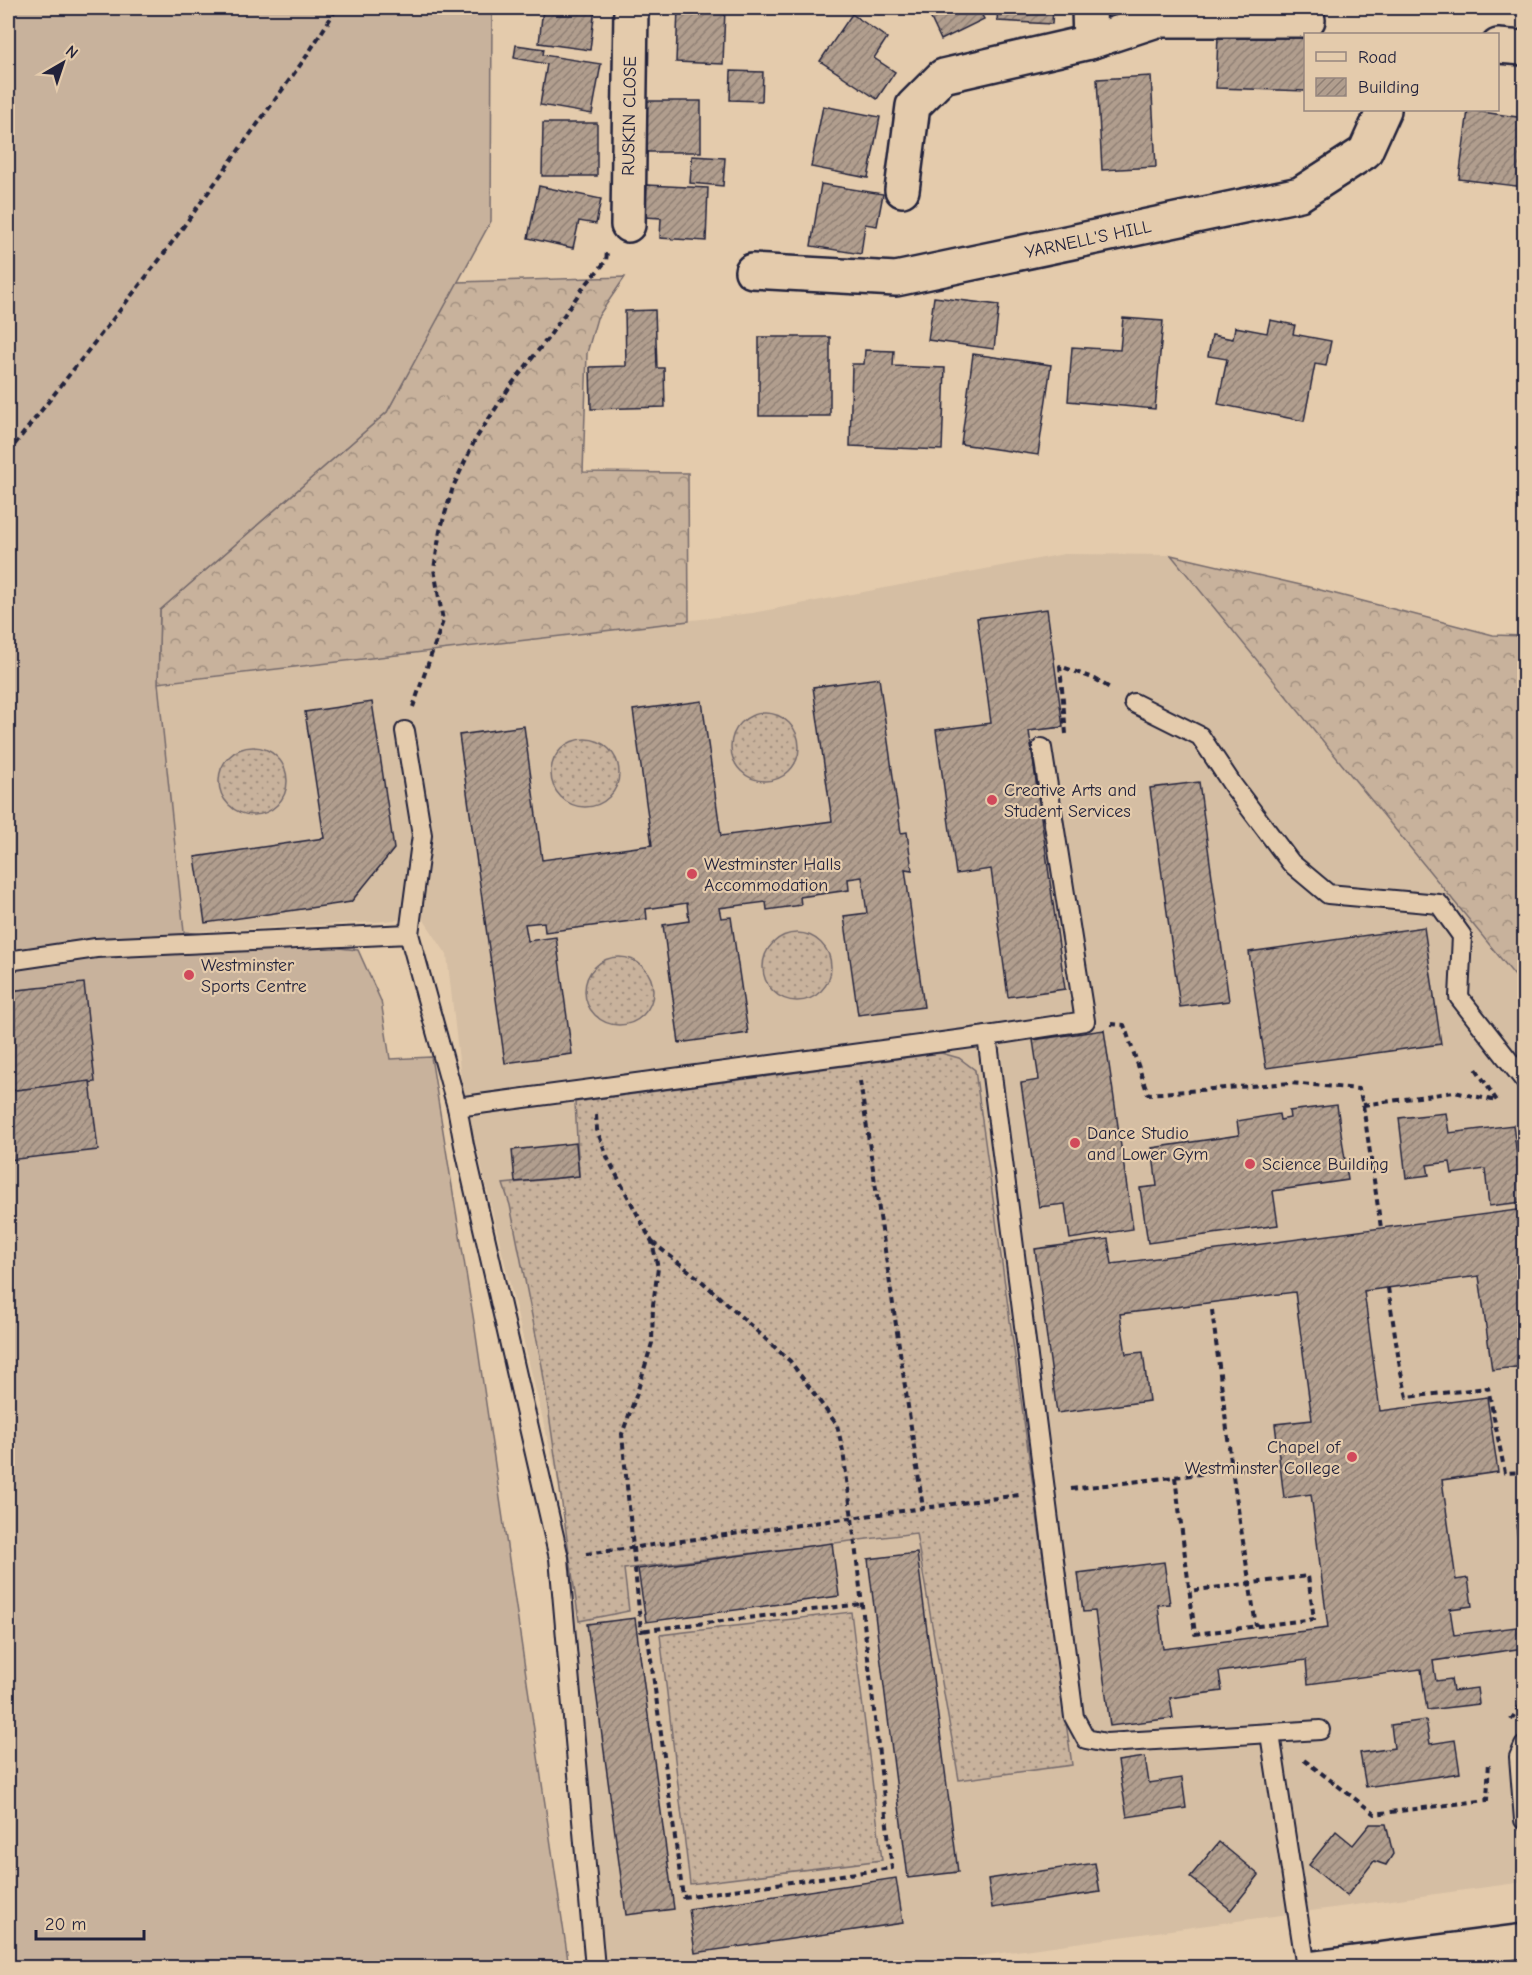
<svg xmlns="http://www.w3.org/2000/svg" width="1532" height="1975" font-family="'Comic Neue',sans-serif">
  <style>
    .built { fill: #d5bea3 }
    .grass { fill: url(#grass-dots); stroke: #756a6c; stroke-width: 1.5 }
    .forest { fill: url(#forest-crowns); stroke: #756a6c; stroke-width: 1.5 }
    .garden { fill: #c8b29c; stroke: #756a6c; stroke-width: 1.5 }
    .building { fill: url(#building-hatch); stroke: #22223b; stroke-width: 1.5 }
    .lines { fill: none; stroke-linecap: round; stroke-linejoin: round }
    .service-casing { stroke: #22223b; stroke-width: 22 }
    .minor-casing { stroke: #22223b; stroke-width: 38 }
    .path { stroke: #22223b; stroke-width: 4; stroke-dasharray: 6 4.5; stroke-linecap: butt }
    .service { stroke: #e4cbac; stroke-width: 18 }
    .minor { stroke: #e4cbac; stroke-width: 33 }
    .poi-dot { fill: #d1495b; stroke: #e4cbac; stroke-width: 2 }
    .labels { text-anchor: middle; stroke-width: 4.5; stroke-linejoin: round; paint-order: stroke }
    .street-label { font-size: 18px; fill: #22223b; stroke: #e4cbac }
    .poi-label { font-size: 18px; fill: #22223b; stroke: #e4cbac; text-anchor: start }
  </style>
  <defs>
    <pattern id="grass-dots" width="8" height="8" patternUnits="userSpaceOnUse" patternTransform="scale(1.5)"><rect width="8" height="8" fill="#c8b29c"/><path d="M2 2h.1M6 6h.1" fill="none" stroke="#a29080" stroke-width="1.8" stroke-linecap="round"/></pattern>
    <pattern id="forest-crowns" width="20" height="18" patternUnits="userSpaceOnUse" patternTransform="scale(1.5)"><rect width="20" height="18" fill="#c8b29c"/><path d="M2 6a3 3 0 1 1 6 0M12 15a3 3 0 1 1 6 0" fill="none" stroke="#a29080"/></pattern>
    <pattern id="building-hatch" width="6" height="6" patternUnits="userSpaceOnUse" patternTransform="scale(1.5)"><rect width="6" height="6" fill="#b19e8e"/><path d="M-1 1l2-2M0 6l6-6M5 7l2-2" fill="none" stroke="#908075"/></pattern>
  </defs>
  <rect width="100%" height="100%" fill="#e4cbac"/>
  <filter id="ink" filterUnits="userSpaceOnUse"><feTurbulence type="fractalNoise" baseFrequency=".0167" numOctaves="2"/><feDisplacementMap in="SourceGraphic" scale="12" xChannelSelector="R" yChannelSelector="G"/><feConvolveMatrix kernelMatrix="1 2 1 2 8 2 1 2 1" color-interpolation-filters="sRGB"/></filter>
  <g filter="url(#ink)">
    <path class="built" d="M1064,554l107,1 353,173v1154l-625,85h-293l-45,-473 -99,-407 -15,-132 -25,-38 -46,5 -192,10 -26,-249 594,-70z"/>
    <g class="grass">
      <circle cx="765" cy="747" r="34"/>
      <circle cx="585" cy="773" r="34"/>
      <circle cx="253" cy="781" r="34"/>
      <circle cx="797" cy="967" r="34"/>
      <circle cx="619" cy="991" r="34"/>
      <path d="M941,1053l18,5 16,12 97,695 -113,15 -43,-247 -292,36 5,42 -50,10 -37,-255 -32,-161 -7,-21 76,-8 -4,-74z"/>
      <path d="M851,1612l31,248 -192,24 -30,-249z"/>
    </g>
    <g class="forest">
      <path d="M625,277l-28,41 -10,35 -4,119 105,1 1,148 -531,62 2,-73 227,-198 70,-130z"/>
      <path d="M1171,555l134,31 188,49 31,1v351z"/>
    </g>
    <path class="garden" d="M8,8h484l-1,213 -104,191 -227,198 -2,73 26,249 174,18 23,51 9,58 41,-2 43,265 95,645 -561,1z"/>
    <g class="building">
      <path d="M543,8h52l-5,42 -51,-7z"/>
      <path d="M678,8h47l-2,56 -47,-2z"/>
      <path d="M874,8h15l-10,6z"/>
      <path d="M926,8h52l6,11 -43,21z"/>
      <path d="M998,8h55l-1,16 -55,-3z"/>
      <path d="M852,14l35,24 -13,20 21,14 -18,27 -57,-38z"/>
      <path d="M1218,35l88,3v53l-90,-3z"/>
      <path d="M516,45l28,4 -1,6 58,9 -9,50 -52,-9 7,-41 -33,-6z"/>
      <path d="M731,71l32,1 -1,29 -32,-1z"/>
      <path d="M1151,76l5,91 -54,3 -5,-91z"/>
      <rect x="647" y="101" width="54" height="51"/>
      <path d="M823,106l57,11 -12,61 -57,-11z"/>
      <path d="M1468,110l56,8v69l-65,-8z"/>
      <path d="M543,123h54v53h-55z"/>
      <path d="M692,156l33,2 -2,28 -33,-3z"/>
      <path d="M821,184l62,10 -6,32 -12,-2 -4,30 -50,-8z"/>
      <path d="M647,185l61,3 -2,53 -46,-3 1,-20 -16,-1z"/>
      <path d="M539,186l62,13 -5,25 -17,-3 -6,27 -45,-10z"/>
      <path d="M934,297l65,8 -5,44 -66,-9z"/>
      <path d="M655,310l2,58h7l1,39 -74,2 -1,-42 36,-1 -1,-55z"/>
      <path d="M1123,318l40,3 -8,88 -87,-8 4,-54 48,3z"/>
      <path d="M1270,320l25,5 -2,9 38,7 -5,25 -11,-2 -11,57 -86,-17 9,-45 -19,-3 4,-21 21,4 2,-12 32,6z"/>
      <rect x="759" y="337" width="71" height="79"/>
      <path d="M865,350l29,1 -1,15 52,2 -3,82 -92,-4 2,-82h12z"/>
      <path d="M973,354l78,11 -13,90 -77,-11z"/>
      <path d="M1047,609l16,118 -34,4 36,258 -57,8 -17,-128 -35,5 -20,-144 55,-7 -14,-105z"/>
      <path d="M879,678l22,155 6,-1 5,38 -7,-1 19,138 -66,8 -14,-99 23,-3 -5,-36 -14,2 1,11 -49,7 1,8 -34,5 -1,-8 -47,6 2,10 10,-1 17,116 -69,10 -16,-118 26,-4 -2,-18 -41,6 1,10 -102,13 -1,-10 -19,2 3,17 28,-4 16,117 -67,9 -46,-328 65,-9 18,134 110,-15 -19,-135 69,-9 19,135 111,-15 -19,-134z"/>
      <path d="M372,702l22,147 -43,53 -146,21 -10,-66 129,-19 -19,-126z"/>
      <path d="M1199,782l30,219 -49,6 -30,-219z"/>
      <path d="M1424,927l17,117 -175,24 -17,-116z"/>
      <path d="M84,983l11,99 -87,9v-100z"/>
      <path d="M1104,1030l29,199 -63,10 -5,-35 -26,3 -18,-124 18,-3 -6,-40z"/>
      <path d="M90,1081l8,69 -90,10v-69z"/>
      <path d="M1337,1105l11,75 -75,11 5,34 -130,18 -8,-55 17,-2 -5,-38 87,-13 -2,-14 42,-7 1,6 10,-2 -1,-7z"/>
      <path d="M1446,1113l3,20 64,-8 10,77 -34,4 -4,-37 -33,5 -2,-12 -23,3 2,10 -23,3 -7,-60z"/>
      <path d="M576,1143l3,33 -64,6 -3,-32z"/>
      <path d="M1524,1209v157l-32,4 -13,-94 -115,15 16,120 107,-14 11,75 -56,8 14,100 12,-2 4,28 -22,3 4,26 70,-9v22l-91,13 3,20 15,-2 2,12 24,-3 2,16 -52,6 -6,-41 -113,15 -2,-24 -87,12 3,19 -52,7 3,20 -63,8 -15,-115 -12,1 -5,-39 86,-11 6,42 -12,1 5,44 165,-21 -17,-134 -27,4 -9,-74 37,-4 -17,-128 -175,22 6,40 17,-2 6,49 -92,12 -22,-164 73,-10 4,25z"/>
      <path d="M1524,1524v61l-8,-60z"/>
      <path d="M832,1543l7,53 -193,26 -8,-53z"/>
      <path d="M917,1553l41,319 -50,6 -40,-319z"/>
      <path d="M635,1618l39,291 -48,6 -39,-291z"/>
      <path d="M1426,1720l4,24 25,-4 5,33 -94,14 -6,-34 34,-5 -3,-23z"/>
      <path d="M1145,1757l4,26 33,-5 4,30 -59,9 -9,-56z"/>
      <path d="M1370,1824h16l7,30 -7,11 -12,-4 -27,35 -38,-31 27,-34 17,14z"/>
      <path d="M1219,1842l40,33 -28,35 -41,-33z"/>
      <path d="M1095,1863l5,29 -108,16 -4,-29z"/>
      <path d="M896,1878l7,45 -208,30 -6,-44z"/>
    </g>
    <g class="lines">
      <defs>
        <g id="service">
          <path d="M1134,703l66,33 34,51 57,76 37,31 111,10 23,32 -3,61 65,83"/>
          <path d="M405,731l17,104 -13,99"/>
          <path d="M8,961l88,-13 313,-14 48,173 7,38 95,413 36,410"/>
          <path d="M987,1036l87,681 12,22 20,4 214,-13"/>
          <path d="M457,1107l530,-71 98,-15 -43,-273"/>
          <path d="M1270,1734l36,234"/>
          <path d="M1524,1746l-5,11 5,63"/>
        </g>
        <g id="minor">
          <path d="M1089,8l1,34 67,-22h151"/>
          <path d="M1498,46l26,2"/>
          <path d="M902,190l11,-84 30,-30 147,-34"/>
          <path d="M628,225l3,-217"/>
          <path d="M752,271l144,8 404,-85 65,-42 19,-42"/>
          <path d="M1315,1968l209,-27"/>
        </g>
      </defs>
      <use href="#service" class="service-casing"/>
      <use href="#minor" class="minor-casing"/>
      <g class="path">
        <path d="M8,453l152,-194 146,-202 31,-49"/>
        <path d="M413,707l30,-86 -9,-52 6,-38 13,-44 22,-47 36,-55 37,-47 35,-50 23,-27 1,-9"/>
        <path d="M1066,734l-6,-68 35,13 15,9"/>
        <path d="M1111,1024l13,1 24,69 142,-11 69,6 4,16 18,123"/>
        <path d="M860,1081l63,427"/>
        <path d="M1363,1105l91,-13 43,9 -22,-34"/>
        <path d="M596,1115l1,15 11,29 44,83 6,26 -5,37 -1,38 -16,53 -14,38 19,197 6,-1"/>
        <path d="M652,1242l45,35 93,84 47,64 6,26 9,67 40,350 -209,29 -36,-267 215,-26"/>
        <path d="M1388,1288l12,80 7,29 81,-9 17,85 19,-1"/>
        <path d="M1212,1310l20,160 24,156"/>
        <path d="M1175,1477l20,157 119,-15 -6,-43 -119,15"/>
        <path d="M1071,1489l189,-22"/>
        <path d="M586,1554l433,-59"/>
        <path d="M1511,1720l13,-20"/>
        <path d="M1304,1760l71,54 112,-14 2,-39"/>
      </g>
      <use href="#service" class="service"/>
      <use href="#minor" class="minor"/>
    </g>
  </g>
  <g class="poi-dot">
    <circle cx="992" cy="800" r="6"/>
    <circle cx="692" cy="874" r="6"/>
    <circle cx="189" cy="975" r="6"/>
    <circle cx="1075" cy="1143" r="6"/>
    <circle cx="1250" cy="1164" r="6"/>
    <circle cx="1352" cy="1457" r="6"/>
  </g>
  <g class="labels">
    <g class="street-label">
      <text transform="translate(629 116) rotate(-89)" y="6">RUSKIN CLOSE</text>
      <text transform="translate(1088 239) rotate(-12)" y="6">YARNELL'S HILL</text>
    </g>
    <g class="poi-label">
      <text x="1004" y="796">Creative Arts and<tspan x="1004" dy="21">Student Services</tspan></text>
      <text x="704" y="870">Westminster Halls<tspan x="704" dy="21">Accommodation</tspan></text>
      <text x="201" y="971">Westminster<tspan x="201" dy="21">Sports Centre</tspan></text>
      <text x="1087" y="1139">Dance Studio<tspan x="1087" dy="21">and Lower Gym</tspan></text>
      <text x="1262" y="1170">Science Building</text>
      <text x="1340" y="1453" text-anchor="end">Chapel of<tspan x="1340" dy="21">Westminster College</tspan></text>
    </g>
  </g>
  <rect width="1532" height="1975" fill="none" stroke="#e4cbac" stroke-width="30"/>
  <rect x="15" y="15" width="1502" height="1945" fill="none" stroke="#22223b" stroke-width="2" filter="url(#ink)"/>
  <rect x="1304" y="33" width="195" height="78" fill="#e4cbac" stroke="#96877f" stroke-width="1.5"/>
  <rect x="1316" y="52" width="30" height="9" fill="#e4cbac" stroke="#96877f" stroke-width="1.5"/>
  <text x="1358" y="63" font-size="18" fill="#22223b">Road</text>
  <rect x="1316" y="78" width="30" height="18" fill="url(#building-hatch)" stroke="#96877f" stroke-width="1.5"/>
  <text x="1358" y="93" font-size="18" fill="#22223b">Building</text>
  <g transform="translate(63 63) rotate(39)" stroke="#e4cbac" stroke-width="4.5" paint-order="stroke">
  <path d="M0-4.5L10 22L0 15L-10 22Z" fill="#22223b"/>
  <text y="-9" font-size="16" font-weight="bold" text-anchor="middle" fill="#22223b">N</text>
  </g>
  <path d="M36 1930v9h108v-9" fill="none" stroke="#22223b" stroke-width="3"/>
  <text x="45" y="1930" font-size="18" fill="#22223b" stroke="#e4cbac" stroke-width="4.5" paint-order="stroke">20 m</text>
</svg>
